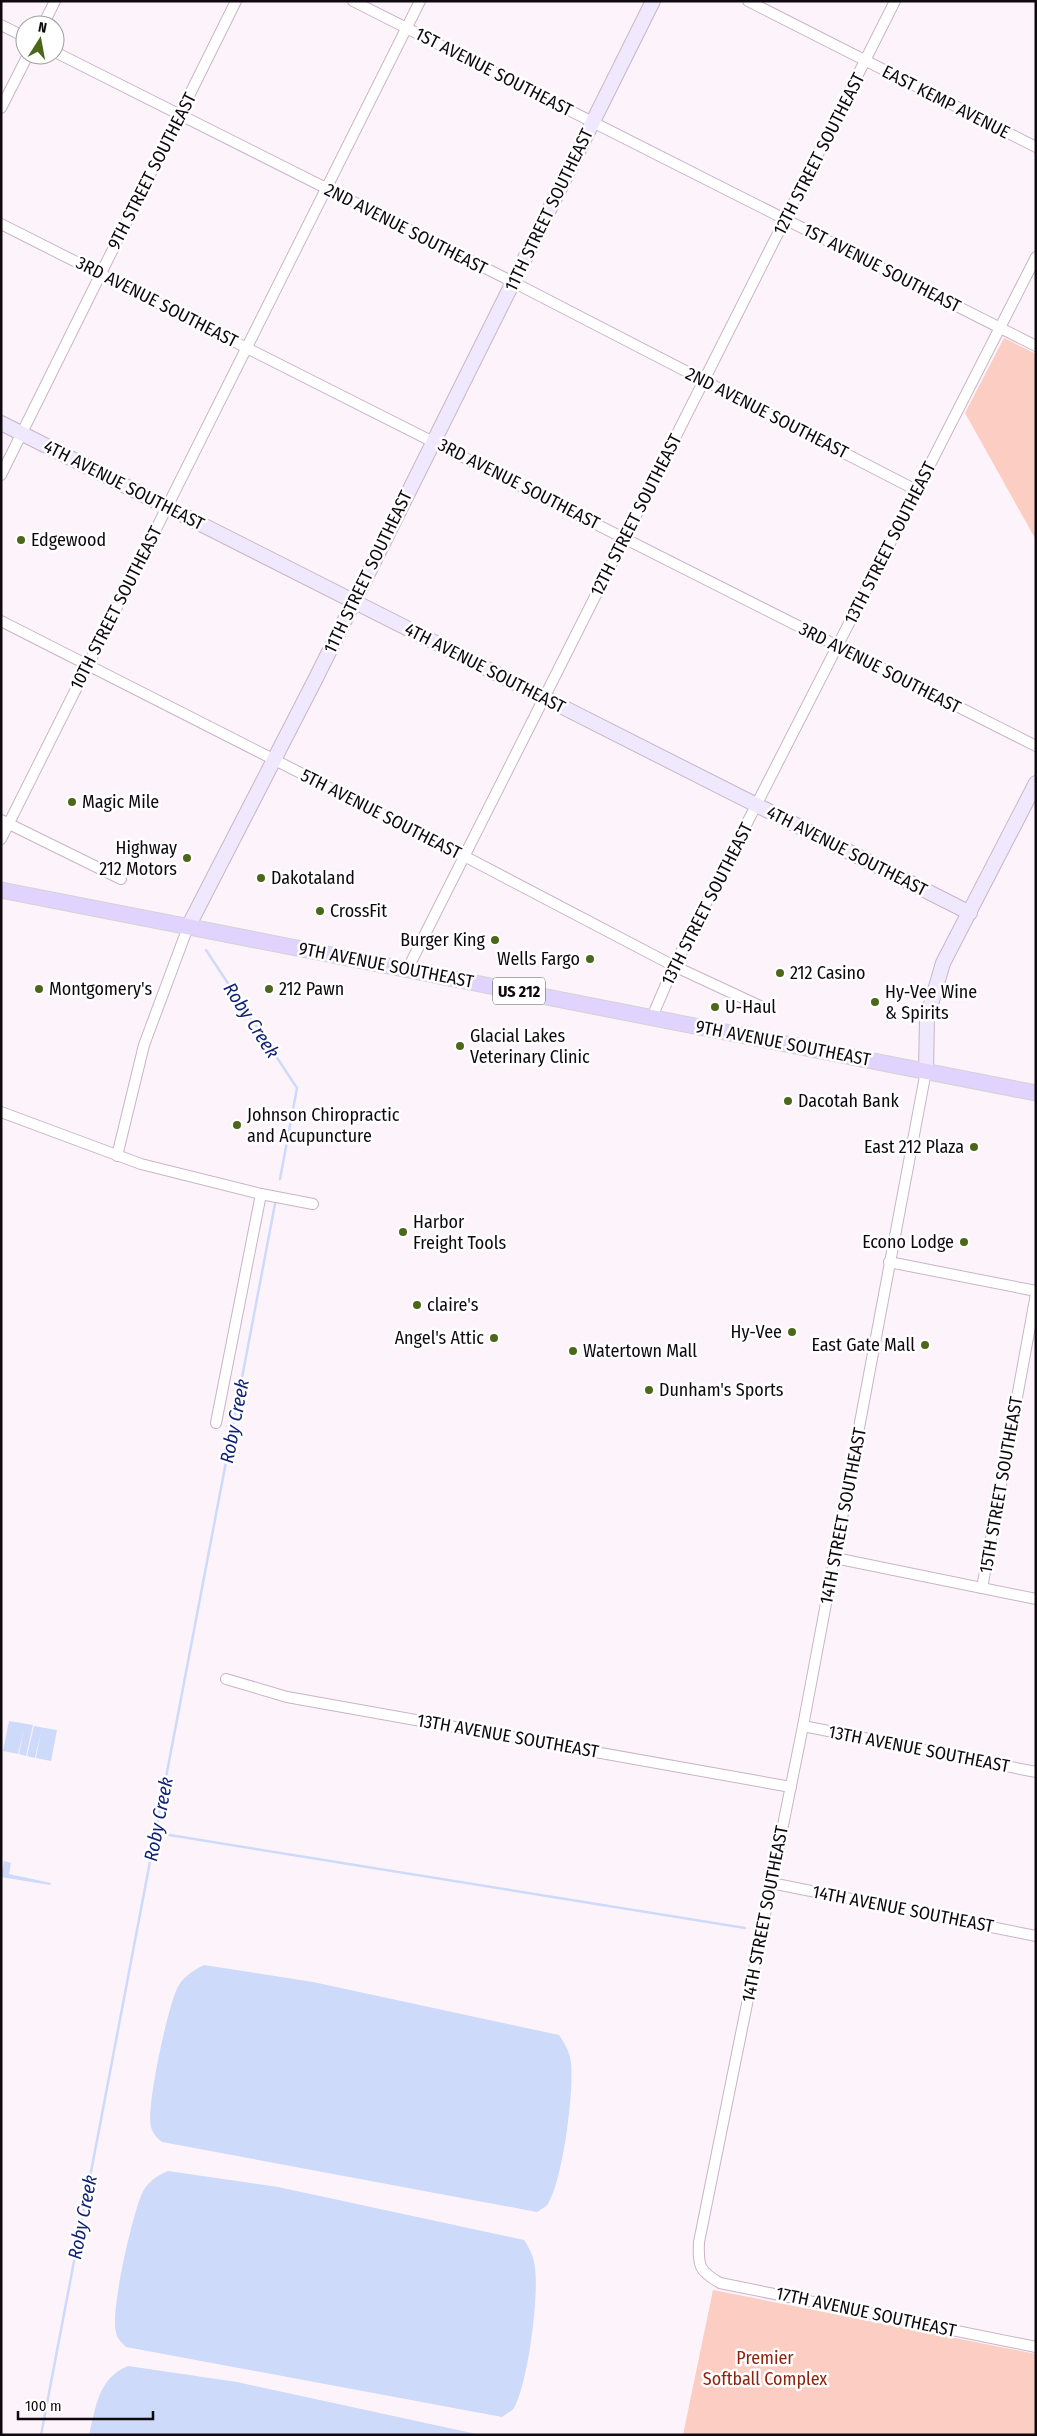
<svg xmlns="http://www.w3.org/2000/svg" width="1037" height="2436" font-family="'Fira Sans Condensed',sans-serif">
  <style>
    .green { fill: #fbcdc3 }
    .water { fill: #cddafa }
    .lines { fill: none; stroke-linecap: round; stroke-linejoin: round }
    .stream { stroke: #cddafa; stroke-width: 2.5 }
    .street-casing { stroke: #c9b4c6; stroke-width: 12 }
    .secondary-casing { stroke: #c9b4c6; stroke-width: 16 }
    .primary-casing { stroke: #d4d3d4; stroke-width: 17 }
    .street { stroke: #fff; stroke-width: 10 }
    .secondary { stroke: #f0e9fe; stroke-width: 14 }
    .primary { stroke: #e0d3fd; stroke-width: 15 }
    .poi-dot { fill: #4b6719; stroke: #fff; stroke-width: 2 }
    .labels { text-anchor: middle; stroke-width: 5; stroke-linejoin: round; paint-order: stroke }
    .shield { fill: #fff; stroke: #575357; stroke-width: 1 }
    .shield-label { font-size: 16px; font-weight: bold; fill: #0f090f }
    .street-label { font-size: 18px; fill: #0f090f; stroke: #fff }
    .poi-label { font-size: 18px; fill: #0f090f; stroke: #fff; text-anchor: start }
    .park-label { font-size: 18px; fill: #8e230e; stroke: #fff }
    .water-label { font-size: 19px; font-style: italic; fill: #127; stroke: #fff }
  </style>
  <rect width="100%" height="100%" fill="#fdf4fb"/>
  <g class="green">
    <path d="M1004,338l32,16v186l-71,-127z"/>
    <path d="M713,2290l323,64v81h-353z"/>
  </g>
  <g class="water">
    <path d="M9,1721l24,4 -7,31 -7,-2 5,-25 -6,25 -15,-3z"/>
    <path d="M34,1726l23,4 -6,31 -15,-3 5,-26 -6,26 -8,-2z"/>
    <path d="M4,1861l7,2 -2,11 42,9 -1,2 -49,-8z"/>
    <path d="M204,1965l109,17 246,53c6,9 11,17 12,28 3,29 -8,114 -22,139 -2,5 -8,7 -12,10l-375,-70c-6,-5 -9,-8 -11,-15 -5,-20 16,-115 25,-136 5,-13 16,-20 28,-26z"/>
    <path d="M168,2171l110,16 246,53c6,9 10,17 11,28 4,29 -7,115 -21,140 -3,4 -8,6 -12,9l-376,-70c-5,-5 -9,-8 -10,-15 -6,-20 16,-115 25,-136 5,-13 15,-20 27,-25z"/>
    <path d="M128,2366l109,16 244,53h-392c7,-28 9,-57 39,-69z"/>
  </g>
  <g class="lines">
    <g class="stream">
      <path d="M206,950l91,138 -17,91"/>
      <path d="M157,1833l588,95"/>
      <path d="M41,2435l234,-1231"/>
    </g>
    <defs>
      <g id="street">
        <path d="M353,1l683,345"/>
        <path d="M748,1l288,146"/>
        <path d="M1,25l24,12"/>
        <path d="M43,25l12,-24"/>
        <path d="M55,52l458,230 403,208"/>
        <path d="M1,108l27,-53"/>
        <path d="M1,224l1035,522"/>
        <path d="M1,475l235,-474"/>
        <path d="M1,621l463,235 210,110 86,40"/>
        <path d="M1,820l120,59"/>
        <path d="M1,839l419,-838"/>
        <path d="M407,970l488,-969"/>
        <path d="M652,1017l22,-51 362,-709"/>
        <path d="M926,1071l-123,655 -104,516c-1,24 0,29 21,41l316,64"/>
        <path d="M1,1112l140,52 120,30 52,10"/>
        <path d="M117,1156l27,-111 44,-118"/>
        <path d="M889,1262l147,29"/>
        <path d="M216,1423l45,-229"/>
        <path d="M835,1558l201,41"/>
        <path d="M982,1588l54,-294"/>
        <path d="M226,1679l61,18 504,90"/>
        <path d="M803,1726l233,46"/>
        <path d="M771,1883l265,53"/>
      </g>
      <g id="secondary">
        <path d="M1,423l969,490"/>
        <path d="M188,927l127,-247 338,-679"/>
        <path d="M926,1071l1,-53 16,-55 93,-180"/>
      </g>
      <path id="primary" d="M1,890l1035,203"/>
    </defs>
    <use href="#street" class="street-casing"/>
    <use href="#secondary" class="secondary-casing"/>
    <use href="#primary" class="primary-casing"/>
    <use href="#street" class="street"/>
    <use href="#secondary" class="secondary"/>
    <use href="#primary" class="primary"/>
  </g>
  <g class="poi-dot">
    <circle cx="21" cy="540" r="5"/>
    <circle cx="72" cy="802" r="5"/>
    <circle cx="187" cy="858" r="5"/>
    <circle cx="261" cy="878" r="5"/>
    <circle cx="320" cy="911" r="5"/>
    <circle cx="495" cy="940" r="5"/>
    <circle cx="590" cy="959" r="5"/>
    <circle cx="780" cy="973" r="5"/>
    <circle cx="39" cy="989" r="5"/>
    <circle cx="269" cy="989" r="5"/>
    <circle cx="875" cy="1002" r="5"/>
    <circle cx="715" cy="1007" r="5"/>
    <circle cx="460" cy="1046" r="5"/>
    <circle cx="788" cy="1101" r="5"/>
    <circle cx="237" cy="1125" r="5"/>
    <circle cx="974" cy="1147" r="5"/>
    <circle cx="403" cy="1232" r="5"/>
    <circle cx="964" cy="1242" r="5"/>
    <circle cx="417" cy="1305" r="5"/>
    <circle cx="792" cy="1332" r="5"/>
    <circle cx="494" cy="1338" r="5"/>
    <circle cx="925" cy="1345" r="5"/>
    <circle cx="573" cy="1351" r="5"/>
    <circle cx="649" cy="1390" r="5"/>
  </g>
  <g class="labels">
    <rect class="shield" x="493" y="977.5" width="52" height="27" rx="4"/>
    <g class="shield-label">
      <text x="519" y="997">US 212</text>
    </g>
    <g class="street-label">
      <text transform="translate(494 72) rotate(27)" y="6">1ST AVENUE SOUTHEAST</text>
      <text transform="translate(946 102) rotate(27)" y="6">EAST KEMP AVENUE</text>
      <text transform="translate(819 154) rotate(-63)" y="6">12TH STREET SOUTHEAST</text>
      <text transform="translate(152 171) rotate(-63)" y="6">9TH STREET SOUTHEAST</text>
      <text transform="translate(549 210) rotate(-64)" y="6">11TH STREET SOUTHEAST</text>
      <text transform="translate(406 229) rotate(27)" y="6">2ND AVENUE SOUTHEAST</text>
      <text transform="translate(882 268) rotate(27)" y="6">1ST AVENUE SOUTHEAST</text>
      <text transform="translate(157 302) rotate(27)" y="6">3RD AVENUE SOUTHEAST</text>
      <text transform="translate(767 413) rotate(27)" y="6">2ND AVENUE SOUTHEAST</text>
      <text transform="translate(519 484) rotate(27)" y="6">3RD AVENUE SOUTHEAST</text>
      <text transform="translate(124 485) rotate(27)" y="6">4TH AVENUE SOUTHEAST</text>
      <text transform="translate(636 515) rotate(-63)" y="6">12TH STREET SOUTHEAST</text>
      <text transform="translate(890 543) rotate(-63)" y="6">13TH STREET SOUTHEAST</text>
      <text transform="translate(368 572) rotate(-64)" y="6">11TH STREET SOUTHEAST</text>
      <text transform="translate(116 608) rotate(-63)" y="6">10TH STREET SOUTHEAST</text>
      <text transform="translate(485 668) rotate(27)" y="6">4TH AVENUE SOUTHEAST</text>
      <text transform="translate(880 668) rotate(27)" y="6">3RD AVENUE SOUTHEAST</text>
      <text transform="translate(381 814) rotate(27)" y="6">5TH AVENUE SOUTHEAST</text>
      <text transform="translate(847 851) rotate(27)" y="6">4TH AVENUE SOUTHEAST</text>
      <text transform="translate(707 904) rotate(-63)" y="6">13TH STREET SOUTHEAST</text>
      <text transform="translate(386 965) rotate(11)" y="6">9TH AVENUE SOUTHEAST</text>
      <text transform="translate(783 1043) rotate(11)" y="6">9TH AVENUE SOUTHEAST</text>
      <text transform="translate(1001 1485) rotate(-80)" y="6">15TH STREET SOUTHEAST</text>
      <text transform="translate(843 1516) rotate(-79)" y="6">14TH STREET SOUTHEAST</text>
      <text transform="translate(508 1736) rotate(10)" y="6">13TH AVENUE SOUTHEAST</text>
      <text transform="translate(919 1749) rotate(11)" y="6">13TH AVENUE SOUTHEAST</text>
      <text transform="translate(903 1909) rotate(11)" y="6">14TH AVENUE SOUTHEAST</text>
      <text transform="translate(765 1914) rotate(-79)" y="6">14TH STREET SOUTHEAST</text>
      <text transform="translate(866 2312) rotate(12)" y="6">17TH AVENUE SOUTHEAST</text>
    </g>
    <g class="poi-label">
      <text x="31" y="546">Edgewood</text>
      <text x="82" y="808">Magic Mile</text>
      <text x="177" y="854" text-anchor="end">Highway<tspan x="177" dy="21">212 Motors</tspan></text>
      <text x="271" y="884">Dakotaland</text>
      <text x="330" y="917">CrossFit</text>
      <text x="485" y="946" text-anchor="end">Burger King</text>
      <text x="580" y="965" text-anchor="end">Wells Fargo</text>
      <text x="790" y="979">212 Casino</text>
      <text x="49" y="995">Montgomery's</text>
      <text x="279" y="995">212 Pawn</text>
      <text x="885" y="998">Hy-Vee Wine<tspan x="885" dy="21">&amp; Spirits</tspan></text>
      <text x="725" y="1013">U-Haul</text>
      <text x="470" y="1042">Glacial Lakes<tspan x="470" dy="21">Veterinary Clinic</tspan></text>
      <text x="798" y="1107">Dacotah Bank</text>
      <text x="247" y="1121">Johnson Chiropractic<tspan x="247" dy="21">and Acupuncture</tspan></text>
      <text x="964" y="1153" text-anchor="end">East 212 Plaza</text>
      <text x="413" y="1228">Harbor<tspan x="413" dy="21">Freight Tools</tspan></text>
      <text x="954" y="1248" text-anchor="end">Econo Lodge</text>
      <text x="427" y="1311">claire's</text>
      <text x="782" y="1338" text-anchor="end">Hy-Vee</text>
      <text x="484" y="1344" text-anchor="end">Angel's Attic</text>
      <text x="915" y="1351" text-anchor="end">East Gate Mall</text>
      <text x="583" y="1357">Watertown Mall</text>
      <text x="659" y="1396">Dunham's Sports</text>
    </g>
    <g class="park-label">
      <text x="765" y="2364">Premier<tspan x="765" dy="21">Softball Complex</tspan></text>
    </g>
    <g class="water-label">
      <text transform="translate(252 1020) rotate(57)" y="7">Roby Creek</text>
      <text transform="translate(234 1421) rotate(-79)" y="7">Roby Creek</text>
      <text transform="translate(158 1819) rotate(-79)" y="7">Roby Creek</text>
      <text transform="translate(82 2217) rotate(-79)" y="7">Roby Creek</text>
    </g>
  </g>
  <rect width="1037" height="2436" fill="none" stroke="#0f090f" stroke-width="5"/>
  <g transform="translate(40 40) rotate(11)"><circle r="24" fill="#ffffff" stroke="#9f9d9f"/>
  <path d="M0-4L9 19L0 12L-9 19Z" fill="#4b6719"/>
  <text y="-8" font-size="14" font-weight="bold" text-anchor="middle" fill="#0f090f">N</text>
  </g>
  <path d="M18 2411v8h135v-8" fill="none" stroke="#0f090f" stroke-width="2.5"/>
  <text x="25" y="2411" font-size="15" fill="#0f090f" stroke="#ffffff" stroke-width="4" paint-order="stroke">100 m</text>
</svg>
